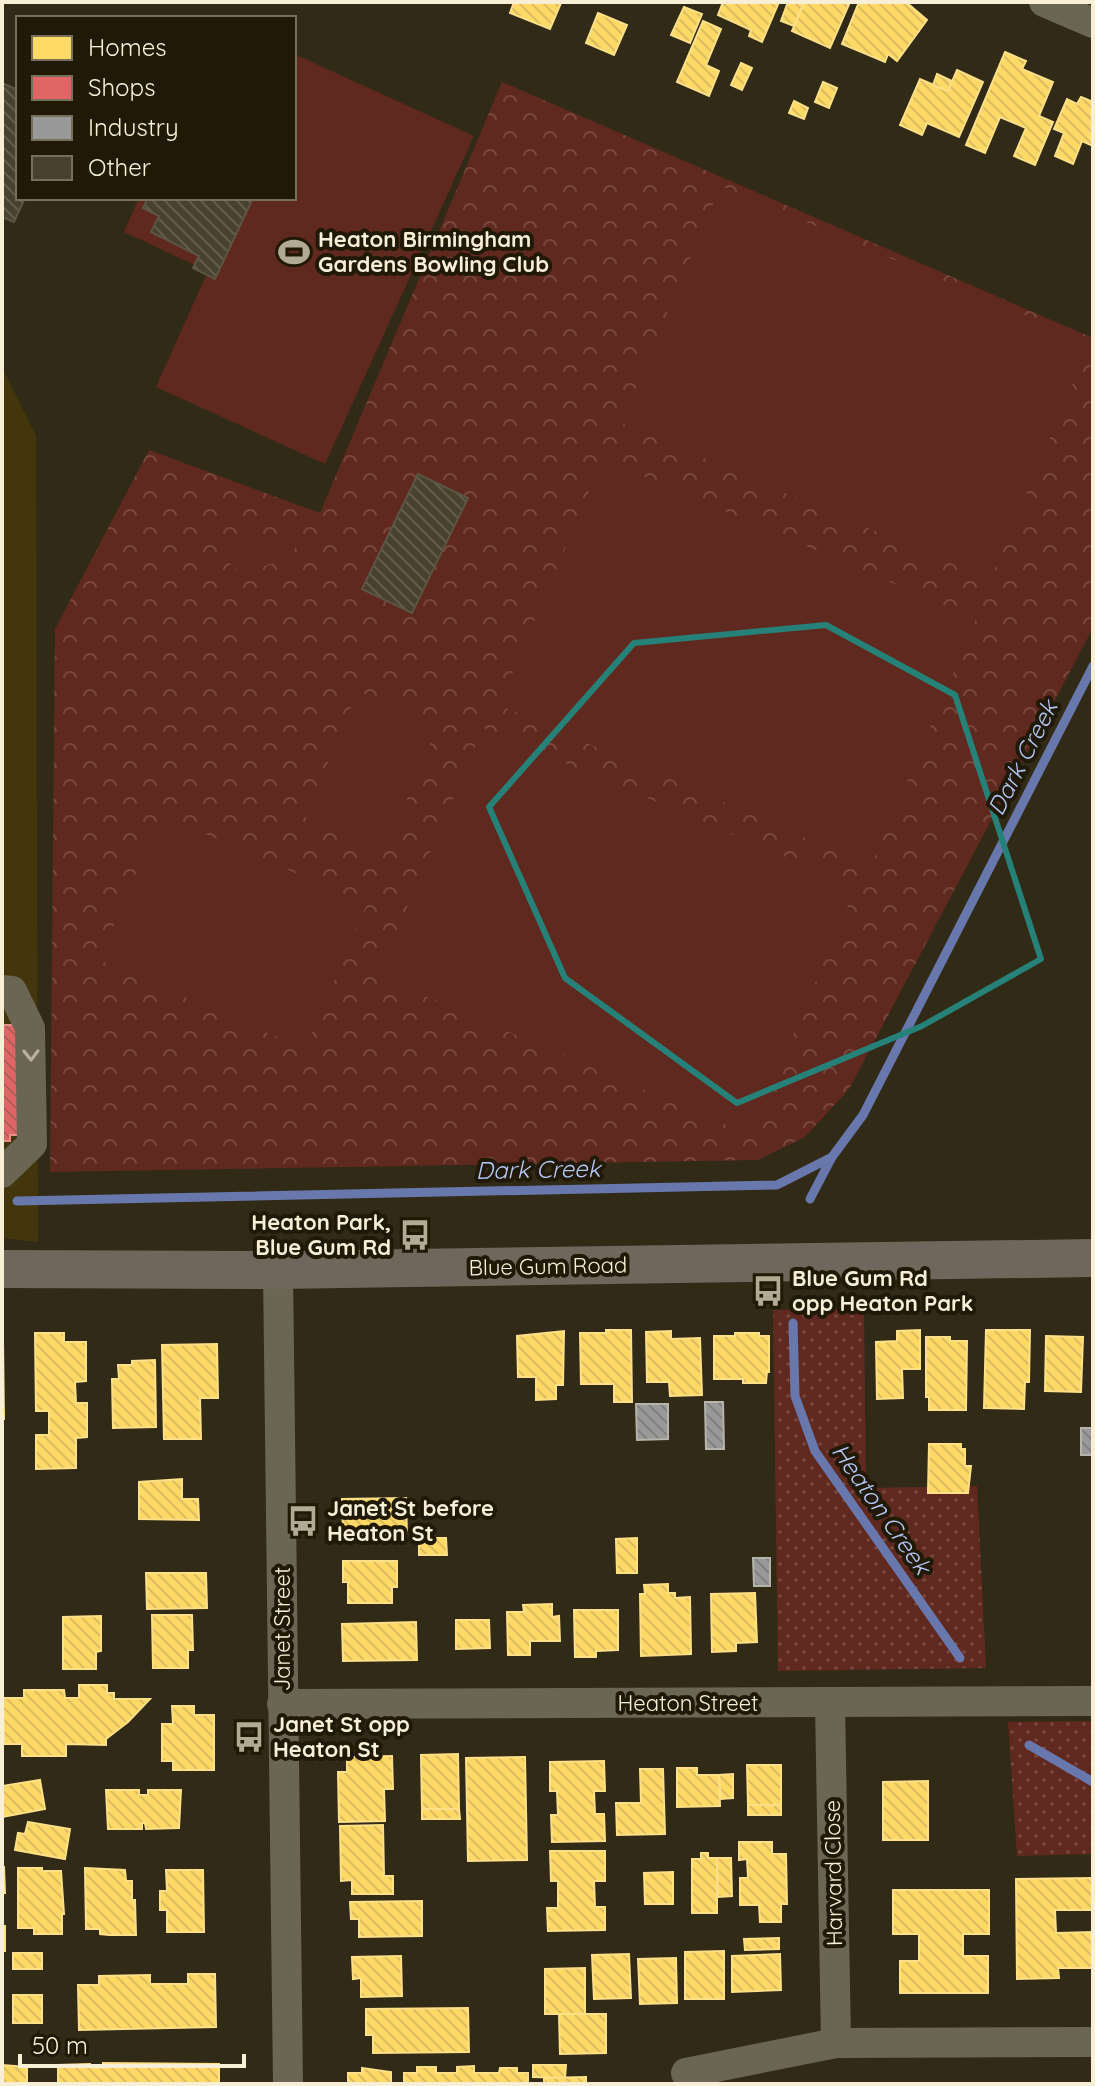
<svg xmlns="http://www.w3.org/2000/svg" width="1095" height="2086" font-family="Quicksand,sans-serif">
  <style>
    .built { fill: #43360c }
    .grass { fill: url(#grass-dots) }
    .park { fill: url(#park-crowns) }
    .pitch { fill: #60291f }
    .homes { fill: url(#homes-back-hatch); stroke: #fde088; stroke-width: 2 }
    .shops { fill: url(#shops-back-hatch); stroke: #e88f88; stroke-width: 2 }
    .industry { fill: url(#industry-back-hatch); stroke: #b6b3ab; stroke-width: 2 }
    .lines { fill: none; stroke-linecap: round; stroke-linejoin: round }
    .stream { stroke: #6878ad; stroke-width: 9 }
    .building { fill: url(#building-back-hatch); stroke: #5c5542; stroke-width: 2 }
    .minor { stroke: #6b6553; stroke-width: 30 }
    .major { stroke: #70675c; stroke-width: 38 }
    .oneway { stroke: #b9b19b }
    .marked { fill: none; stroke: #268278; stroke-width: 6; stroke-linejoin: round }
    .labels { text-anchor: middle; stroke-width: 8; stroke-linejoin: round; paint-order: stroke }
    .poi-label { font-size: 22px; font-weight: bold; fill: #f9efd6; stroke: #201905; text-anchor: start }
    .street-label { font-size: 22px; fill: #f9efd6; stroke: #201905 }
    .water-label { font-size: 24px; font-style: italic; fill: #b5c7fa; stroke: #201905 }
  </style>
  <defs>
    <pattern id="grass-dots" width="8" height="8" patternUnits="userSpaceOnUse" patternTransform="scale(2)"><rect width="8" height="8" fill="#60291f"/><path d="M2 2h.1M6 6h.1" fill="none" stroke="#78483f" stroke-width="1.8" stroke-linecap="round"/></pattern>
    <pattern id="park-crowns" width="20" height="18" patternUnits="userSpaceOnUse" patternTransform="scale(2)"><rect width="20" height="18" fill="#60291f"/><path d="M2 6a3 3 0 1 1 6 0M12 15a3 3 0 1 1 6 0" fill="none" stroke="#78483f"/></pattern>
    <pattern id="homes-back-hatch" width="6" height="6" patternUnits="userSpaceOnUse" patternTransform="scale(2)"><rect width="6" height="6" fill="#ffd966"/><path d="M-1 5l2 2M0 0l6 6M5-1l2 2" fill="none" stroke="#dbbc5e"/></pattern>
    <pattern id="shops-back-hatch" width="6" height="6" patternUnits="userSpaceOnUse" patternTransform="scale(2)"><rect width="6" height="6" fill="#e06666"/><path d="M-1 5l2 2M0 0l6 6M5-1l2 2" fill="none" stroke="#b35d5b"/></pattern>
    <pattern id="industry-back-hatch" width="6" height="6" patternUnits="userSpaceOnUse" patternTransform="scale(2)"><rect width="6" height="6" fill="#999"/><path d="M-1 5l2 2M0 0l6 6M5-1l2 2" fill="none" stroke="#82817e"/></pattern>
    <pattern id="building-back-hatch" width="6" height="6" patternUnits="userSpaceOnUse" patternTransform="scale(2)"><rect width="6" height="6" fill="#47412e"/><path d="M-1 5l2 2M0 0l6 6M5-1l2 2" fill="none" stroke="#625d4c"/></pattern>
  </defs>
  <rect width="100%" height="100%" fill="#312a16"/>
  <path class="built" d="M2,367l34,69 2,806 -36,-4z"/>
  <g class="grass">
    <path d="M864,1309l2,179 111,-2 9,182 -208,3 -5,-361z"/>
    <path d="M1093,1721v133l-76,2 -9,-134z"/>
  </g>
  <path class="park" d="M502,82l591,256v290l-244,461 -44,48 -47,23 -708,12 5,-543 94,-179 171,63z"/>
  <g class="pitch">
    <path d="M294,54l180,82 -149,328 -169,-77 52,-116 -84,-39 15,-34h155z"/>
    <path d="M721,186l369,157 -100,237 -369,-157z"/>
    <path d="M603,459l373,160 -105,247 -372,-161z"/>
    <path d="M280,534l10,1 6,7 -2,10c-13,11 -42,19 -60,17l-6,-8 1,-10 8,-6z"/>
    <path d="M358,691l80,34 -53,126 -80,-34z"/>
    <path d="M483,728l373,159 -106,248 -372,-159z"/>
    <path d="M161,815l206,89 -62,145 -206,-89z"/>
  </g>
  <g class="homes">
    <path d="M514,2h45l2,1 -11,26 -40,-16z"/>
    <path d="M723,2h56l-17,40 -13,-6 2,-6 -33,-15z"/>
    <path d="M788,2l16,1 -10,23 -13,-5z"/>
    <path d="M802,2h48l-20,46 -38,-17 12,-28z"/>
    <path d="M859,2h47l21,18 -30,41 -9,-7 -3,8 -43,-18z"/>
    <path d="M684,7l18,7 -12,29 -19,-8z"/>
    <path d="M598,13l29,12 -13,30 -28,-12z"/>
    <path d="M703,21l18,8 -15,36 13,6 -10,25 -32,-14z"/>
    <path d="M1005,52l21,9 -4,8 31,13 -14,34 14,6 -18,43 -21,-9 12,-28 -26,-11 -15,36 -19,-8z"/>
    <path d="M741,63l11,5 -10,22 -11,-5z"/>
    <path d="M957,70l26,12 -24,55 -32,-14 -5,12 -22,-10 20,-46 28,12z"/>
    <path d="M937,74l15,7 -4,10 -15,-6z"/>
    <path d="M823,82l14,6 -8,20 -14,-6z"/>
    <path d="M1081,97l12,5v44l-11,-5 -9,23 -18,-8 9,-23 -10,-4 13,-30 10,5z"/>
    <path d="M794,101l14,7 -4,11 -15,-6z"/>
    <path d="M606,1330h25l1,72h-18v-18h-33l-1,-51h26z"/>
    <path d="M920,1330v39h-18l1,29 -26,1 -1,-57 21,-1v-10z"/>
    <path d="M986,1330h44l-1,52h-4l-1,27 -40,-1z"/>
    <path d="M564,1331l-1,54h-7v14l-20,1v-23h-18l-1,-41z"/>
    <path d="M671,1331v8l29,-1 2,57 -32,1 -1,-14h-22l-1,-50z"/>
    <path d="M35,1333h29v9h22v39l-11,1 1,21h11v34l-11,1v30l-40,1v-34h13v-24h-13z"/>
    <path d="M735,1333h24v3h10v36h-2l-1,11h-23v-4h-29v-43h21z"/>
    <path d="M1046,1336l37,1 -2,55 -36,-1z"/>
    <path d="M926,1337h24v4h17l-1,69h-37v-13h-3z"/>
    <path d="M2,1341h1l1,78h-2z"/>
    <path d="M217,1344l1,54h-18l1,41h-37l-2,-94z"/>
    <path d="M155,1360l1,67 -43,1 -1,-49h7l-1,-14h14v-4z"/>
    <path d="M929,1444h32v5h4v17h6l-3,27h-40z"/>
    <path d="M182,1479v20h16l1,21 -60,-1v-37z"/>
    <path d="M406,1498l1,40 -40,1v-4h-24l-1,-36z"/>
    <path d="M419,1538h27l1,17h-28z"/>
    <path d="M637,1538v35h-20l-1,-34z"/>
    <path d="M343,1561h54v26h-5v16h-44v-21h-5z"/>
    <path d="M146,1573h60l1,35 -60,1z"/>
    <path d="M668,1584v9h7v5l15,-1 1,57 -50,2 -1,-62h5l-1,-9z"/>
    <path d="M755,1593l2,49 -21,1v8l-24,1 -1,-58z"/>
    <path d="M552,1604v13l7,-1 1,25h-30v14h-22l-1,-43h17l-1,-7z"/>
    <path d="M574,1610h44v40l-22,1v6h-21z"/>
    <path d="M152,1615h40l1,35h-5v18h-35z"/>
    <path d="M101,1616v35l-5,1v17h-33v-52z"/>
    <path d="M456,1620h33l1,28 -34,1z"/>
    <path d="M416,1622l1,38 -74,1 -1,-37z"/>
    <path d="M79,1685h28v8h7v6h36l-22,23 -22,17v6l-40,-1v12h-44v-12h-18l-1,-46h21v-8h40l1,8h14z"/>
    <path d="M172,1706h22v9h20v55h-41v-9h-11v-37h11z"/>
    <path d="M458,1754l1,55h-37l-1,-54z"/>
    <path d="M392,1756l1,33h-9l1,32 -46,1 -1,-50h9v-15z"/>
    <path d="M525,1757l2,103 -59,1 -2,-103z"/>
    <path d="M604,1761l1,30h-11l1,23h9l1,27 -53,1 -1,-27h7l-1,-24h-7v-29z"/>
    <path d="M747,1765h34v40h-33z"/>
    <path d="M677,1768h20v7h22l1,31 -43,1z"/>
    <path d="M640,1769h23l2,65 -48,1 -1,-32h25z"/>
    <path d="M733,1774v24l-12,1 -2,-24z"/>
    <path d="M40,1780l5,29 -43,8v-31z"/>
    <path d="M928,1781v59h-45v-58z"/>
    <path d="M106,1790h33v5h9v-5h33l-2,38 -33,1 -1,-6h-3v6h-34z"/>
    <rect x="748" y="1805" width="33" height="10"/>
    <path d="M422,1809h37l1,10h-38z"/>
    <path d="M28,1822l42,7 -5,30 -50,-9 3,-17 7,1z"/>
    <path d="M383,1825l1,51h9v18h-41v-14l-11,1 -1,-55z"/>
    <path d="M739,1842h33v12h14l1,50h-6v18h-21l-1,-17h-19v-27h8l-1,-19 -8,1z"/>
    <path d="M550,1851h55v30h-11l1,26h10v23l-57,1 -1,-23h11v-27h-7z"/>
    <path d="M701,1853h7v5h9v55h-25v-54h9z"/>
    <path d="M717,1858h14l1,38 -14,1z"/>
    <path d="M2,1867h2l1,26h-3z"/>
    <path d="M18,1868h24v3h19l3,43h-2v20h-28v-6h-16z"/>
    <path d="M85,1868l40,2 1,11h6v19h3l1,35h-27l-9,-1v-5h-14z"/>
    <path d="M166,1870h37l1,62h-37v-22h-7v-19h7z"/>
    <path d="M673,1872v32h-28l-1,-31z"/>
    <path d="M1093,1878v32h-38l1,23 37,-1v36h-35l1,10 -42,1 -1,-100z"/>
    <path d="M893,1890h96v44h-26v22h25v37h-88v-32h19v-27h-26z"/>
    <path d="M422,1901v35l-63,1v-18h-8l-1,-17z"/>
    <rect x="2" y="1926" width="3" height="25"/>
    <path d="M779,1938v11l-34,1 -1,-11z"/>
    <path d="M724,1951v48h-39v-47z"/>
    <rect x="13" y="1953" width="29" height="16"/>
    <path d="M629,1954l2,44 -37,1 -2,-44z"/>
    <path d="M780,1954l1,36 -49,2v-36z"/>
    <path d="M401,1956l1,40 -41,1v-19l-8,1 -1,-22z"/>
    <path d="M676,1958l1,45 -37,1 -2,-45z"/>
    <path d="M585,1968v46h-40v-45z"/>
    <path d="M188,1974h27l1,53 -137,3 -1,-45h21v-9l51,-1v9h38z"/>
    <rect x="13" y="1995" width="29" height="28"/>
    <path d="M468,2008l1,44 -96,1v-18h-7v-26z"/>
    <path d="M559,2014h47v39l-46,1z"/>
    <path d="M103,2063l116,1v20h-161v-19l32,-1v3l13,1z"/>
    <path d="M2,2065l25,2v17h-25z"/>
    <path d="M533,2065h33l-1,13 -32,-1z"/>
    <path d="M474,2066v7h25l1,-5h17v5h11v11h-124v-11h13v-6h19v6h21v-6z"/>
    <path d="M362,2068l29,4v12h-43v-11h14z"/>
    <path d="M586,2077v7h-42v-6z"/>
  </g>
  <path class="shops" d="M2,1007v18h15l1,110h-8v6h-8z"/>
  <g class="industry">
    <path d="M705,1402h18l1,47h-18z"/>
    <path d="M636,1404h32v35l-31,1z"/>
    <rect x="1081" y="1428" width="12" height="27"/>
    <path d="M753,1558h17v28h-16z"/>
  </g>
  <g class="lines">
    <g class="stream">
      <path d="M810,1199l22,-42"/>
      <path d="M17,1201l760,-16 55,-28 31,-42 230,-449"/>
      <path d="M793,1323l2,73 20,55 145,207"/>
      <path d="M1029,1745l64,37"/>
    </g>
  </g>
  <g class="building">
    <path d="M2,83l16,7v108h7l-11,24 -12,-5z"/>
    <path d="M148,198h105l-38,81 -22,-11 6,-12 -48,-24 8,-16 -16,-8z"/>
    <path d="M418,474l50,24 -56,115 -50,-24z"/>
  </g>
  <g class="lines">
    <g class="minor">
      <path d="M1044,2l49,21"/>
      <path d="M2,990l10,1 18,37 2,116 -30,29"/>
      <path d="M278,1270l10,814"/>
      <path d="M830,1703l6,340"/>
      <path d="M282,1704l811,-3"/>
      <path d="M686,2073l150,-30 257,-1"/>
    </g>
    <path class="major" d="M2,1269l276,1 815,-12"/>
  </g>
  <defs><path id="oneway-chevron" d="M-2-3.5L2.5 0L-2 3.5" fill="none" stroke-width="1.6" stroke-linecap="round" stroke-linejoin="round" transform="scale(2)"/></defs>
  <use class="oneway" href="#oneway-chevron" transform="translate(31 1055) rotate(89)"/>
  <path class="marked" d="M826,625l129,70 86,264 -119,67 -185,77 -172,-125 -76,-171 145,-164z"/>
  <defs>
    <symbol id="stadium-bare" viewBox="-9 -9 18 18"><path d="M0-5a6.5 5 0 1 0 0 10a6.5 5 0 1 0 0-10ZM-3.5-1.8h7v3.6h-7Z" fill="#b3aa93" stroke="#201905" stroke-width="2.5" paint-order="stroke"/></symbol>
    <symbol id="bus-bare" viewBox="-9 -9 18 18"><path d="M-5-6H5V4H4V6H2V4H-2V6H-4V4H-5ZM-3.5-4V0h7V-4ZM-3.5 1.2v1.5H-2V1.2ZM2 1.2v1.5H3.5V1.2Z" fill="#b3aa93" stroke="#201905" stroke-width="2.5" paint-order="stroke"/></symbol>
  </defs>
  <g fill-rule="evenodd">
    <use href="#stadium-bare" x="272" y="230" width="44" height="44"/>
    <use href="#bus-bare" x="393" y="1213" width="44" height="44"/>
    <use href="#bus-bare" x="746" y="1269" width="44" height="44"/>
    <use href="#bus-bare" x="281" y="1499" width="44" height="44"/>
    <use href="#bus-bare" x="227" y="1715" width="44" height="44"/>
  </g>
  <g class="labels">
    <g class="poi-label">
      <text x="318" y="247">Heaton Birmingham<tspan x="318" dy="25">Gardens Bowling Club</tspan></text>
      <text x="391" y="1230" text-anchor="end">Heaton Park,<tspan x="391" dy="25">Blue Gum Rd</tspan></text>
      <text x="792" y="1286">Blue Gum Rd<tspan x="792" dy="25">opp Heaton Park</tspan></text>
      <text x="327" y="1516">Janet St before<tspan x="327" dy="25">Heaton St</tspan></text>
      <text x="273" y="1732">Janet St opp<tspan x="273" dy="25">Heaton St</tspan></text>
    </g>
    <g class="street-label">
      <text transform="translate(548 1266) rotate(-1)" y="8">Blue Gum Road</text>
      <text transform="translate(282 1629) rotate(-90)" y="8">Janet Street</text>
      <text x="688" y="1711">Heaton Street</text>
      <text transform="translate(833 1873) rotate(-91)" y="8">Harvard Close</text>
    </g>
    <g class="water-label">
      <text transform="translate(1023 758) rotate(-63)" y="8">Dark Creek</text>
      <text transform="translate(538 1170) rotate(-1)" y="8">Dark Creek</text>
      <text transform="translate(881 1509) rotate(55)" y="8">Heaton Creek</text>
    </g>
  </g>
  <rect width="1095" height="2086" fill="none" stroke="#f9efd6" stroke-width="8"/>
  <rect x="16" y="16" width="280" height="184" fill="#201905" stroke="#776f59" stroke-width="2"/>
  <rect x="32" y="36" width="40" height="24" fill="#ffd966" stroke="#776f59" stroke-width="2"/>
  <text x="88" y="56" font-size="24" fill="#f9efd6">Homes</text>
  <rect x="32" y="76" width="40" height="24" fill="#e06666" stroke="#776f59" stroke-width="2"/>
  <text x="88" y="96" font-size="24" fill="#f9efd6">Shops</text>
  <rect x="32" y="116" width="40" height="24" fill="#999999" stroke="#776f59" stroke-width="2"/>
  <text x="88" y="136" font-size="24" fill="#f9efd6">Industry</text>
  <rect x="32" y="156" width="40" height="24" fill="#47412e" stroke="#776f59" stroke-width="2"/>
  <text x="88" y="176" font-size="24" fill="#f9efd6">Other</text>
  <path d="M20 2054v12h224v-12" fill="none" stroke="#f9efd6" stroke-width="4"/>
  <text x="32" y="2054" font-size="24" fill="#f9efd6" stroke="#201905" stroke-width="6" paint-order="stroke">50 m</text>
</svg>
